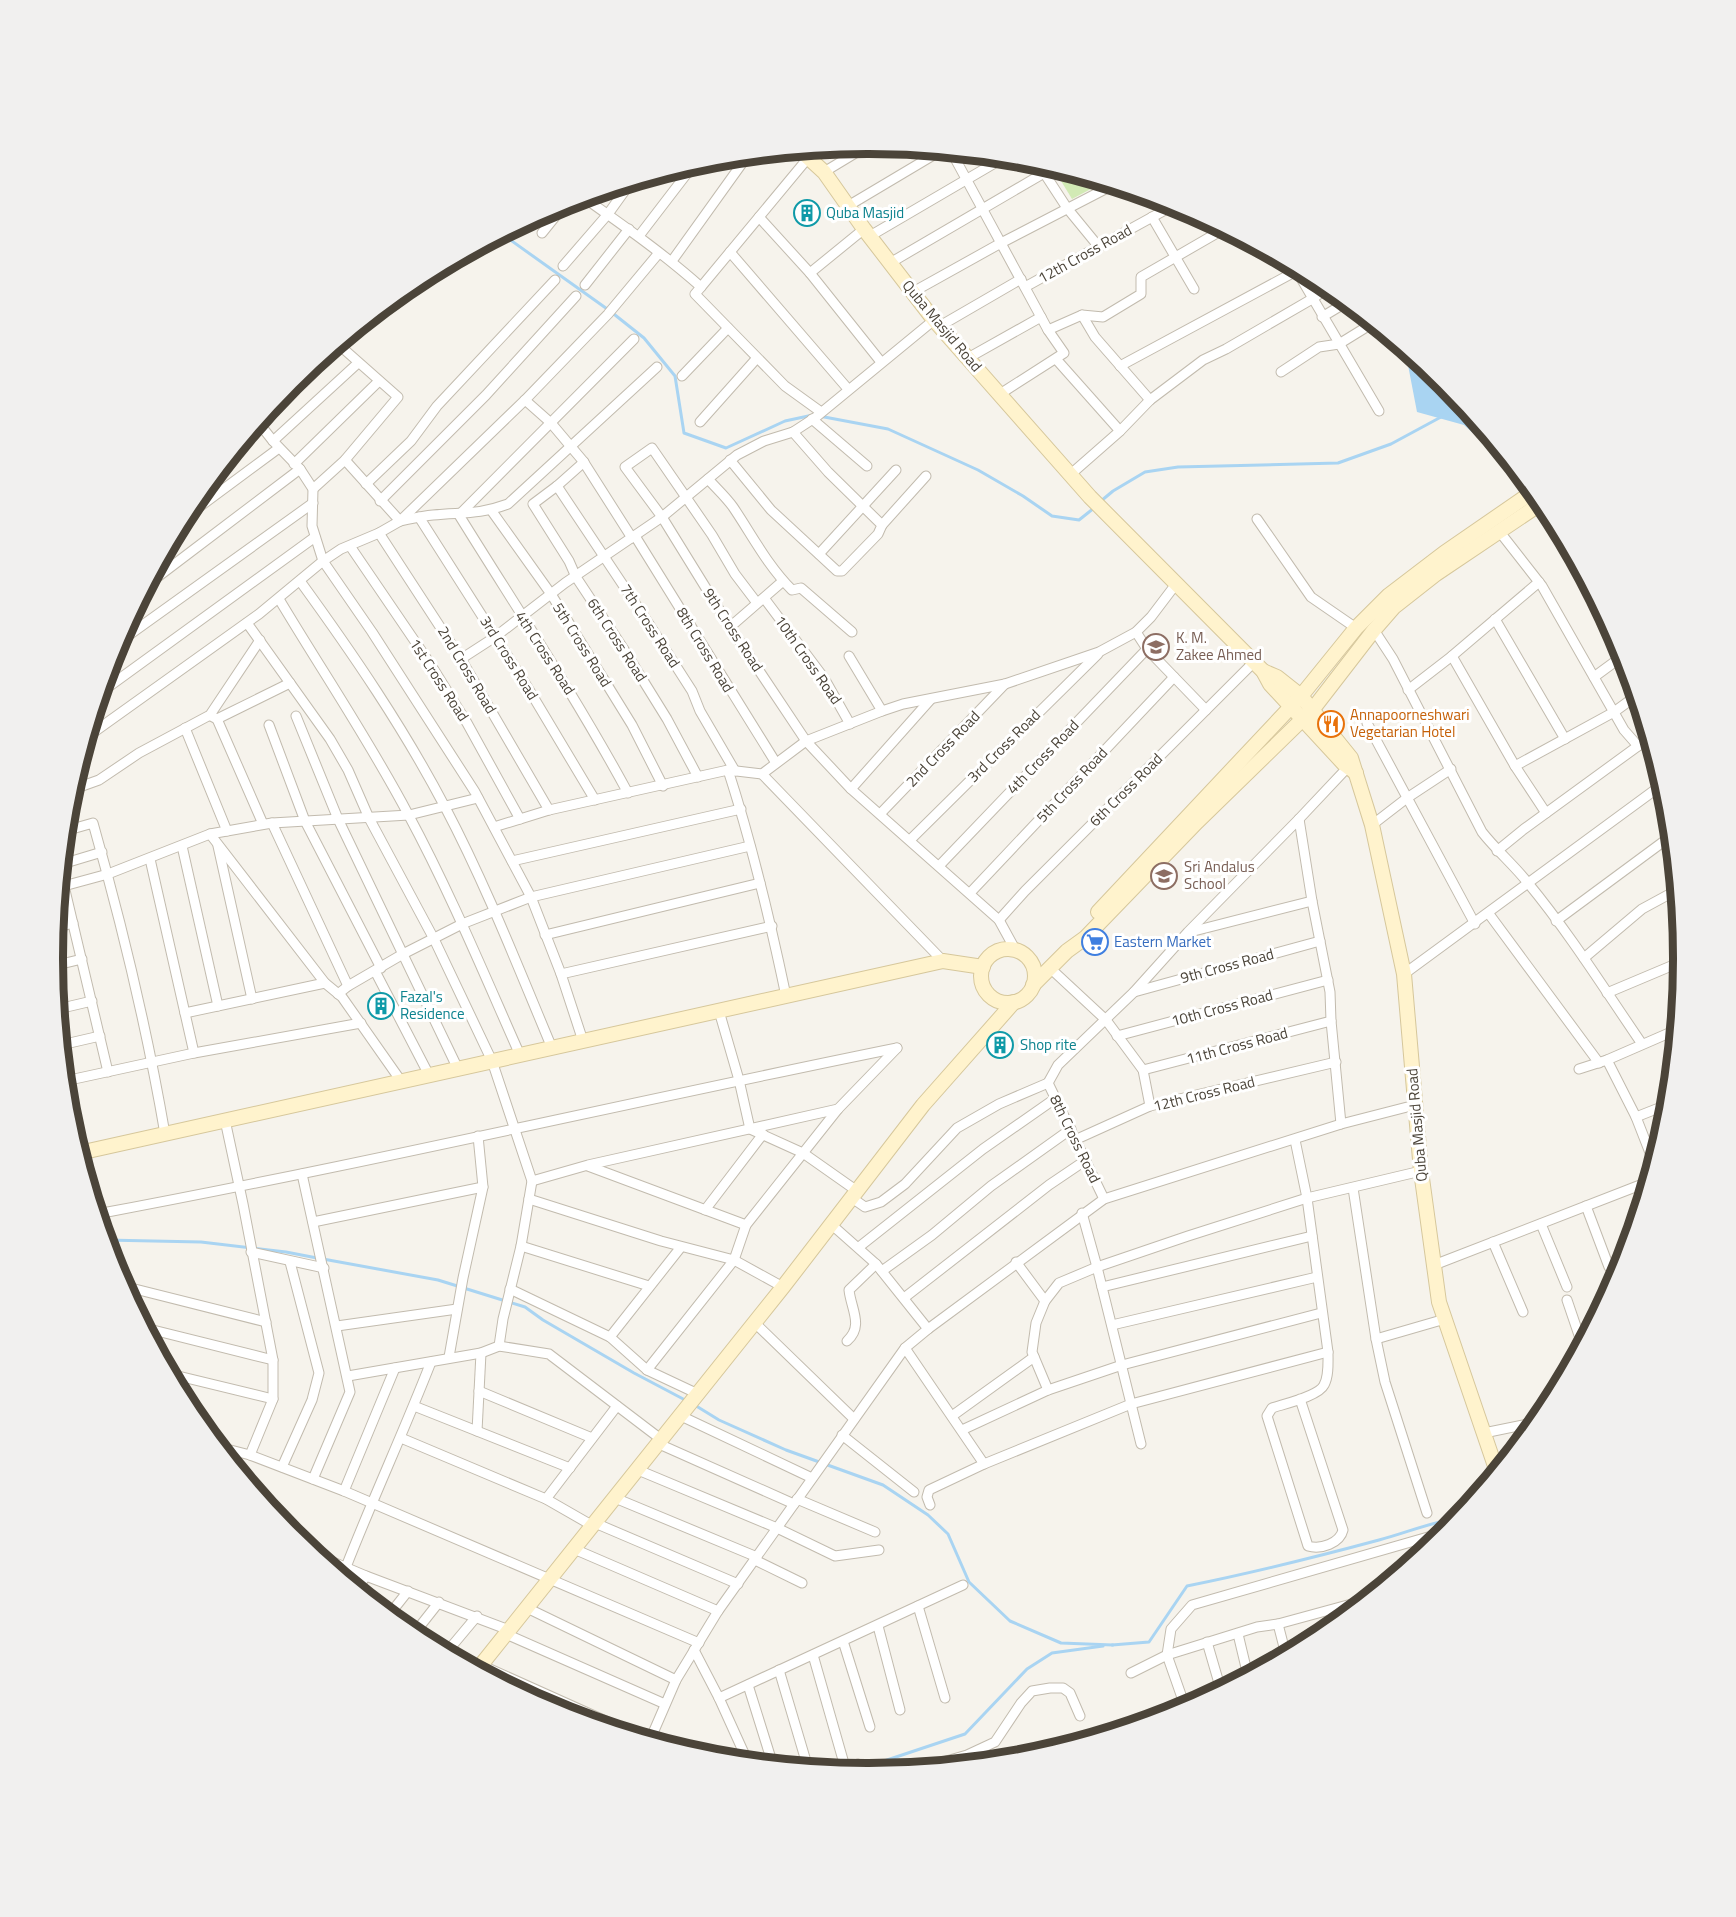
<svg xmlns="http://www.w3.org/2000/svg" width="1736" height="1917" font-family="'Titillium Web',sans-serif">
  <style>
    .green { fill: #d2eab5 }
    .water { fill: #a9d4f2 }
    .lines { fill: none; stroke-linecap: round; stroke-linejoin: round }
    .stream { stroke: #a9d4f2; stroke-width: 3 }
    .street-casing { stroke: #c2bbae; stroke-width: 11 }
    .secondary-casing { stroke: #d6c79b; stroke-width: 16 }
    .street { stroke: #fff; stroke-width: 9 }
    .secondary { stroke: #fff3cd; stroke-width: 14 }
    .labels { text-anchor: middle; stroke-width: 6; stroke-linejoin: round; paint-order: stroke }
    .culture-label { font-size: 15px; fill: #0d838f; stroke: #fff; text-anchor: start }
    .street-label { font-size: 15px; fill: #4b4439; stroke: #fff }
    .education-label { font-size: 15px; fill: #785e54; stroke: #fff; text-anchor: start }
    .food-label { font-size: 15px; fill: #c56008; stroke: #fff; text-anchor: start }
    .shop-label { font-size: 15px; fill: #366cbe; stroke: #fff; text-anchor: start }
    .rim { fill: none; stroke: #4b4439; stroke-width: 8 }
  </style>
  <rect width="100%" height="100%" fill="#f6f3ec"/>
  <path class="green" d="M1052,166l52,16 -32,17z"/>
  <path class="water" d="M1408,365l37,17 72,88 -13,-9 -40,-36 -47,-13z"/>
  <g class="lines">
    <g class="stream">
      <path d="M502,234l108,77 34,27 31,38 9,57 42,15 59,-27 28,-6"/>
      <path d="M819,416l69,13 90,41 45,26 29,20 27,4 15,-12"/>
      <path d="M1101,501l12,-10 32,-19 33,-5 160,-4 53,-19 50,-27"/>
      <path d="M105,1240l96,2 85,10 31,6"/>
      <path d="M323,1259l115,21 87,27 18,13 91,53 53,28"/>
      <path d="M693,1404l26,16 67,30 97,35 45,30 20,19 21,48 41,39 51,22 52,2"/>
      <path d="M1112,1645l37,-3 38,-56c64,-13 129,-29 192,-46 27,-7 52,-18 80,-22"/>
      <path d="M851,1772l114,-38 62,-65 25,-16 51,-7"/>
    </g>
    <defs>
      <g id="street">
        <path d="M951,151l97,179 16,23 -64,41"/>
        <path d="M1037,162l30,46 32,39"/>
        <path d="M824,172l48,-29"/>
        <path d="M583,197c41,29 81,57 118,90l-6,7 90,92 36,26"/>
        <path d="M848,206l94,-56"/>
        <path d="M759,217l51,56 71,89"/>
        <path d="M1152,217l42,72"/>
        <path d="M542,233l25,-31"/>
        <path d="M639,236l56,-73"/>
        <path d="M870,236l135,-79"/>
        <path d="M730,252l118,137"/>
        <path d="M672,261l76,-106"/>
        <path d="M890,263l154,-90"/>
        <path d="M563,266l45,-52 23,-32"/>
        <path d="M1295,268l84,143"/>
        <path d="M810,273l54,-44"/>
        <path d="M585,285l44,-56"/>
        <path d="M701,287l107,-129"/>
        <path d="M1025,287l151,-83"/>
        <path d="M913,292l88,-49 112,-58"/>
        <path d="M1082,315l13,22 55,63"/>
        <path d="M1322,317l25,-15"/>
        <path d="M940,326l81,-47"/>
        <path d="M1048,330l34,-15 21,2 38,-23v-17l83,-48"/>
        <path d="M968,358l73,-41"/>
        <path d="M1056,359l64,72"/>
        <path d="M1120,366l180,-97"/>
        <path d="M1281,372l38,-25 20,-3 34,-21"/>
        <path d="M682,376l46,-48"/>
        <path d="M280,396l30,-30"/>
        <path d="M525,400l26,23 32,38 49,77"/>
        <path d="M812,419l55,47"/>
        <path d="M258,422l15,19 27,28 13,20 -1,37 11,35 49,71 103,160 56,105 30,77 22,67"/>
        <path d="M700,422l57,-64"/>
        <path d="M273,441l85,-78"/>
        <path d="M345,460l55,61"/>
        <path d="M730,460l41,50 66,61h5l36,-37 4,-9 -54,-53 -35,-40"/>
        <path d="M584,462l-27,24 -24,18 36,57 7,16 47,71 44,71 31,58"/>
        <path d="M294,464l85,-83"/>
        <path d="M1071,474l49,-43 30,-31 53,-40 23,-11 86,-50 17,-12"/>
        <path d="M708,479c8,9 18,18 25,28 19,28 34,58 59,83l9,-2 51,44"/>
        <path d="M366,484l45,-43 26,-35 118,-126"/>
        <path d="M557,486l92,138 43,67 8,20 35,60"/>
        <path d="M313,489l32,-29 53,-63 -60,-53"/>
        <path d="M380,501l106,-106 90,-99"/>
        <path d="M491,510l60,84 81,131 31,61"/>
        <path d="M419,517l109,171 67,112"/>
        <path d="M183,519l96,-71"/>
        <path d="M1257,519l54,78 45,31"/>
        <path d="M400,521c10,-2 22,-5 33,-6 30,-3 45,0 75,-11l149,-137"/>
        <path d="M882,525l44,-49"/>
        <path d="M1499,531l43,55 82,144 14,16"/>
        <path d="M379,533l82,126 88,151"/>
        <path d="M635,536l141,227"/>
        <path d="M350,546l79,116 38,61 53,96"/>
        <path d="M819,554l77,-84"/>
        <path d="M300,581c53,73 103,146 145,226 41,78 73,160 107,241"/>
        <path d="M147,585l153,-116"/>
        <path d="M764,598l60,80 26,46"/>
        <path d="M279,599c43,72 90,141 129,215 42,78 76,160 112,241"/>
        <path d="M757,603l-22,-29 -23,-39 -60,-87 -27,19 37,50 68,110 76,114 45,48 148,131 17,31"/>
        <path d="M1495,619l70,120"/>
        <path d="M247,623l83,116 18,31 21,48 65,121 58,122 40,120 -11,65 -18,73 -4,27"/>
        <path d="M730,627l53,-46"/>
        <path d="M1374,630l19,29 89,173c14,18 32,33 46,51 42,51 77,107 114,161"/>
        <path d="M1136,632l11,17 59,61"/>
        <path d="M115,645l198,-142"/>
        <path d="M849,656l33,55"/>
        <path d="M1452,656l63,110 31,47"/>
        <path d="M461,659l34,-22 70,-54 97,-66 75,-62 27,-14 29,-9 23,-15 118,-97"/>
        <path d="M1594,677l30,-22"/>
        <path d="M1408,690l44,-34 87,-74"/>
        <path d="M100,693l215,-156"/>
        <path d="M211,716l6,3 73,-36"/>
        <path d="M296,716l42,103 120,250"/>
        <path d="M217,719l46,105"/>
        <path d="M1367,723l108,201"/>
        <path d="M269,725l36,96 76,147"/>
        <path d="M185,728l42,103"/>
        <path d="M87,737l172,-123 64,-53 18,-12 38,-16 21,-12 125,-121 83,-86 50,-60"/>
        <path d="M1515,766l99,-54 22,-16"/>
        <path d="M728,770c24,74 42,150 58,226"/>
        <path d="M762,774l181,187"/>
        <path d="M851,789l80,-90"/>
        <path d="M71,790l28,-10 40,-27 71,-38 50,-75"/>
        <path d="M628,793c-52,-96 -112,-186 -169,-278l175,-176"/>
        <path d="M880,814l125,-130"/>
        <path d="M1299,819l13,82 18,91 1,29 10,103"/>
        <path d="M272,823l76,163"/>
        <path d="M1372,825l35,-27 44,-29"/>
        <path d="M494,827l55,-17 179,-40 34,4 44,-33 76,-30 21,-7 102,-20 94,-32 37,-20 15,-15 25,-33"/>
        <path d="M65,831l28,-8c29,102 54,206 72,311"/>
        <path d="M210,834l115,149 17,14 59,84"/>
        <path d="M910,840l188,-186"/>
        <path d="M182,846l36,160"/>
        <path d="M218,846l34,153"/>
        <path d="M1497,851l27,-22 125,-91"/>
        <path d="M150,859l44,194"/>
        <path d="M512,861l229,-52"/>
        <path d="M62,864l40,-12"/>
        <path d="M939,866l208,-217"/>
        <path d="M64,886l44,186"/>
        <path d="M60,887l48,-13 102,-40 62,-11 137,-8 69,-17"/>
        <path d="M970,893l204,-216"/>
        <path d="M1489,914l110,149"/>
        <path d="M999,920l26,-29 229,-229"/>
        <path d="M1556,921l115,-85"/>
        <path d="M55,928l18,-5"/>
        <path d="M1190,932l122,-31"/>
        <path d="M545,935l215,-52"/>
        <path d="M1584,958l58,-49 35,-19"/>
        <path d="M53,966l29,-7"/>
        <path d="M1050,968l56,52 37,50 7,36"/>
        <path d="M375,971l54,104"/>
        <path d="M561,974l211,-48"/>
        <path d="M1404,974l259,-190"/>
        <path d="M1134,992l186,-51"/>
        <path d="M1607,993l76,-32"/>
        <path d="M338,994l10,-8 55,-32 59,-30 69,-27 219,-51"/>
        <path d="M58,1009l34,-8"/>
        <path d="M719,1011l20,69 11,49 53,24 54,38"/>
        <path d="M185,1013l140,-30"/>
        <path d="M1117,1036l211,-56"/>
        <path d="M61,1045l39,-9"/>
        <path d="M1607,1060l29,57 18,46"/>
        <path d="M1579,1069l28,-9 69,-30"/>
        <path d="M1143,1070l188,-49"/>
        <path d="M65,1081l129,-28 167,-30"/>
        <path d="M1636,1117l33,-13"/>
        <path d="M225,1120l18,84 30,156v39l-23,56"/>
        <path d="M1077,1139l73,-33 186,-44"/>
        <path d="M1295,1140l12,58 21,154c0,10 1,24 -4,33 -5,11 -40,19 -52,23l-5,8 41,130c13,4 32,-3 35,-16l-43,-131"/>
        <path d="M588,1166l158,59"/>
        <path d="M302,1174l48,218 -37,87"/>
        <path d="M532,1181l56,-16 250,-56"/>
        <path d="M1353,1188l23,151 9,43 42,131"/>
        <path d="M852,1198l13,9 16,-5 24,-18 52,-56 42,-24 49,-21"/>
        <path d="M529,1199l132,42 73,19 49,27"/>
        <path d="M1104,1199l-56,-116 10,-18 76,-73 54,-60 111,-113 49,-52"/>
        <path d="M1586,1206l23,61"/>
        <path d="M705,1210l58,-76"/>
        <path d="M1082,1213l15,54 44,177"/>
        <path d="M97,1214c268,-50 533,-112 800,-166"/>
        <path d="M313,1222l170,-35"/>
        <path d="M1541,1224l26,63"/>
        <path d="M832,1225l44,39 52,65"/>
        <path d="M1493,1242l30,70"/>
        <path d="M521,1246l128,40"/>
        <path d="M859,1247l124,-98 73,-51"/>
        <path d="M251,1252l73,16"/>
        <path d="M1016,1262l29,39"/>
        <path d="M1434,1265l214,-83"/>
        <path d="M882,1271l50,-36 59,-49 80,-57"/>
        <path d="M123,1286l143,36"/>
        <path d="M1102,1287l210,-51"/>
        <path d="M510,1289l100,48 37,33 51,24"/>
        <path d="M904,1298l145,-113 37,-25"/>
        <path d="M1567,1300l15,44"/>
        <path d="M755,1323l99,96"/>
        <path d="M1112,1325l205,-48"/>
        <path d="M337,1326l120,-17"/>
        <path d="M145,1328l128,32"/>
        <path d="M610,1337l71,-90"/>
        <path d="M1376,1339l69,-20"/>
        <path d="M847,1341c17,-15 4,-32 2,-51l27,-26"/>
        <path d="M905,1348l79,116"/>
        <path d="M449,1357l14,-79 20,-91 -5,-51"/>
        <path d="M647,1370l87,-110 12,-35 92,-116 59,-61"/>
        <path d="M170,1374l103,25"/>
        <path d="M348,1376l133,-23 18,-7 50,8 113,86"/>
        <path d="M1048,1390l-16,-38 4,-29 9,-22 14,-18 38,-16 91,-31 119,-38 114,-27"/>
        <path d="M479,1391l113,47"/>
        <path d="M414,1406l156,62"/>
        <path d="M681,1416l131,62"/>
        <path d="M952,1416l82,-59"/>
        <path d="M962,1430l86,-40 74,-25 199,-52"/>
        <path d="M477,1431l4,-78"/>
        <path d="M1484,1433l53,-11"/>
        <path d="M842,1435l72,57"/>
        <path d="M401,1438l145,61 47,27"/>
        <path d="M659,1444l135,60"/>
        <path d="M219,1447l31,8 94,36 355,152"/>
        <path d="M282,1467l30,-67 7,-27 -29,-111"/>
        <path d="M638,1470l139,58 58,28 44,-6"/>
        <path d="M344,1491l51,-123"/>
        <path d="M615,1498l142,59"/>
        <path d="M546,1499l71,-93"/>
        <path d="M797,1499l78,33"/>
        <path d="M930,1505l-3,-8 2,-7 55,-26 147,-60 197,-52"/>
        <path d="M595,1523l143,61"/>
        <path d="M574,1549l144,62"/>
        <path d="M314,1554l52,22 143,54"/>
        <path d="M755,1560l47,23"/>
        <path d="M346,1567c27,-69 58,-136 85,-205"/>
        <path d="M357,1589l9,-13"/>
        <path d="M918,1606l27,92"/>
        <path d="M527,1608l149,72"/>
        <path d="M389,1615l19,-24"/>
        <path d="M1278,1624l8,31"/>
        <path d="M878,1626l22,84"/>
        <path d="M506,1634l159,70"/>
        <path d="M1238,1634l10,42"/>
        <path d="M413,1635l26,-33"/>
        <path d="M843,1641l27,86"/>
        <path d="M1207,1642l14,48"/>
        <path d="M694,1650l25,48 29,64"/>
        <path d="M446,1653l31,-37"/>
        <path d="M813,1655l32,112"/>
        <path d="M481,1665l165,74"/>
        <path d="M779,1670l29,98"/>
        <path d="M1131,1673l36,-18 90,-28 21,-3 88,-24"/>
        <path d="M748,1685l25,80"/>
        <path d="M719,1698l244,-113"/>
        <path d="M1186,1709l-19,-54 4,-26 21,-24 243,-70 6,3"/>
        <path d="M650,1740l26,-60 42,-69 187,-263 23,-19 176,-130 237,-75 74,-19"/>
        <path d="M919,1769l48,-14 28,-13 26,-39 11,-12 18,-3h13l7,5 10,23"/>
        <path d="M835,1771l23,-7"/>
      </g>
      <g id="secondary">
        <path d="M800,150l24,22 40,57 70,91 156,177 173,174 7,13 74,80 12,9"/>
        <path d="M1263,671l14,6 24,19 50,62 21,67 32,149 17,197 18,131 58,170"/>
        <path d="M1098,912l203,-216 55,-68 33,-33 55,-42 90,-62"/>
        <circle cx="1008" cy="976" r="27"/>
        <path d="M1033,985l34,-34 18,-13 112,-116 116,-113 61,-79 20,-23 42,-33 107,-72"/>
        <path d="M79,1153l864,-192 40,6"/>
        <path d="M477,1670l306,-383 140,-182 91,-103"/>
      </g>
    </defs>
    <use href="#street" class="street-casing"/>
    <use href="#secondary" class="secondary-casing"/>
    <use href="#street" class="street"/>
    <use href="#secondary" class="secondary"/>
  </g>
  <defs>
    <symbol id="building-ring" viewBox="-11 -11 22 22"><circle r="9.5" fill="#fff" stroke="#0f9aa8" stroke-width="1.5"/><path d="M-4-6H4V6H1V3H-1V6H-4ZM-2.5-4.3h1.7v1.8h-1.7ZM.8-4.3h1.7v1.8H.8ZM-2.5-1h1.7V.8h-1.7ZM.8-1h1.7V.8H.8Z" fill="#0f9aa8"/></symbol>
    <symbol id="school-ring" viewBox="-11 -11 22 22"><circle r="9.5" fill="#fff" stroke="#8d6e63" stroke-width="1.5"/><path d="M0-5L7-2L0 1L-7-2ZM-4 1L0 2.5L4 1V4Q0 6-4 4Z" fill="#8d6e63"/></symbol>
    <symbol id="restaurant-ring" viewBox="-11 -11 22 22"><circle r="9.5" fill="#fff" stroke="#e8710a" stroke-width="1.5"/><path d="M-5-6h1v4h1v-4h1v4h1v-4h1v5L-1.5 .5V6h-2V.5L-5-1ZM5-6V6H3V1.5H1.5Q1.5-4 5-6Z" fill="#e8710a"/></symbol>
    <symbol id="supermarket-ring" viewBox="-11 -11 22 22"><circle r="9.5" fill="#fff" stroke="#3f7fe0" stroke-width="1.5"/><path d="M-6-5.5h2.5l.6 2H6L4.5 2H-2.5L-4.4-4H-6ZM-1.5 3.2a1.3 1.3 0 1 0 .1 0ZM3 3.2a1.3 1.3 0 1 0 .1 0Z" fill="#3f7fe0"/></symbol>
  </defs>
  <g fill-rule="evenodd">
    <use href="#building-ring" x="792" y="198" width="30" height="30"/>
    <use href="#school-ring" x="1141" y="632" width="30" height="30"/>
    <use href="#restaurant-ring" x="1316" y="709" width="30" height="30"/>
    <use href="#school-ring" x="1149" y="861" width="30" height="30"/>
    <use href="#supermarket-ring" x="1080" y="927" width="30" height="30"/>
    <use href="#building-ring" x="366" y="991" width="30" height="30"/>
    <use href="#building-ring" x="985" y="1030" width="30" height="30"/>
  </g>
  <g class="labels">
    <g class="culture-label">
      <text x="826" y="218">Quba Masjid</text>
      <text x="400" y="1002">Fazal's<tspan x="400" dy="17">Residence</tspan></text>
      <text x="1020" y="1050">Shop rite</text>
    </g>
    <g class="street-label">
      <text transform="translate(1085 254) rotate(-29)" y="5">12th Cross Road</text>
      <text transform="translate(942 326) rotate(50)" y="5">Quba Masjid Road</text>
      <text transform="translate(650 626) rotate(57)" y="5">7th Cross Road</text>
      <text transform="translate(733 630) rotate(57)" y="5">9th Cross Road</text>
      <text transform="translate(617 640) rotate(57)" y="5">6th Cross Road</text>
      <text transform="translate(582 645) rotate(58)" y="5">5th Cross Road</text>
      <text transform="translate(705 650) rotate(59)" y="5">8th Cross Road</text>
      <text transform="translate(545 653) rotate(57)" y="5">4th Cross Road</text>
      <text transform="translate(509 658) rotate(58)" y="5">3rd Cross Road</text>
      <text transform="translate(808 660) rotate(55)" y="5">10th Cross Road</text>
      <text transform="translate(467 670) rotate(59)" y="5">2nd Cross Road</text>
      <text transform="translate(439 680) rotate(57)" y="5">1st Cross Road</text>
      <text transform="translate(1004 746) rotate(-45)" y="5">3rd Cross Road</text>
      <text transform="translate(943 749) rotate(-46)" y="5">2nd Cross Road</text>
      <text transform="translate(1043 757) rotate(-46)" y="5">4th Cross Road</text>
      <text transform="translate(1072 785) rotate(-47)" y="5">5th Cross Road</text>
      <text transform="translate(1126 790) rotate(-45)" y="5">6th Cross Road</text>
      <text transform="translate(1227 966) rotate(-15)" y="5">9th Cross Road</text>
      <text transform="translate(1222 1008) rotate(-15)" y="5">10th Cross Road</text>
      <text transform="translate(1237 1046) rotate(-15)" y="5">11th Cross Road</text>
      <text transform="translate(1204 1094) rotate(-14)" y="5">12th Cross Road</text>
      <text transform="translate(1417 1125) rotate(-95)" y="5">Quba Masjid Road</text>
      <text transform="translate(1075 1139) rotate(64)" y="5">8th Cross Road</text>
    </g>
    <g class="education-label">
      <text x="1176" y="643">K. M.<tspan x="1176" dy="17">Zakee Ahmed</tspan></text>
      <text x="1184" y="872">Sri Andalus<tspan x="1184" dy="17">School</tspan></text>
    </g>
    <g class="food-label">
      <text x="1350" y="720">Annapoorneshwari<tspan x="1350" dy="17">Vegetarian Hotel</tspan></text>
    </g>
    <g class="shop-label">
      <text x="1114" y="947">Eastern Market</text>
    </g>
  </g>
  <path d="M0 0H1736V1917H0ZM867 154H869A804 804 0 0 1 1673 958V959A804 804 0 0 1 869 1763H867A804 804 0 0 1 63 959V958A804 804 0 0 1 867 154Z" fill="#f1f0ef" fill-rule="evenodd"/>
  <path class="rim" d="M867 154H869A804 804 0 0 1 1673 958V959A804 804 0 0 1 869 1763H867A804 804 0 0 1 63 959V958A804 804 0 0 1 867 154Z"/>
</svg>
